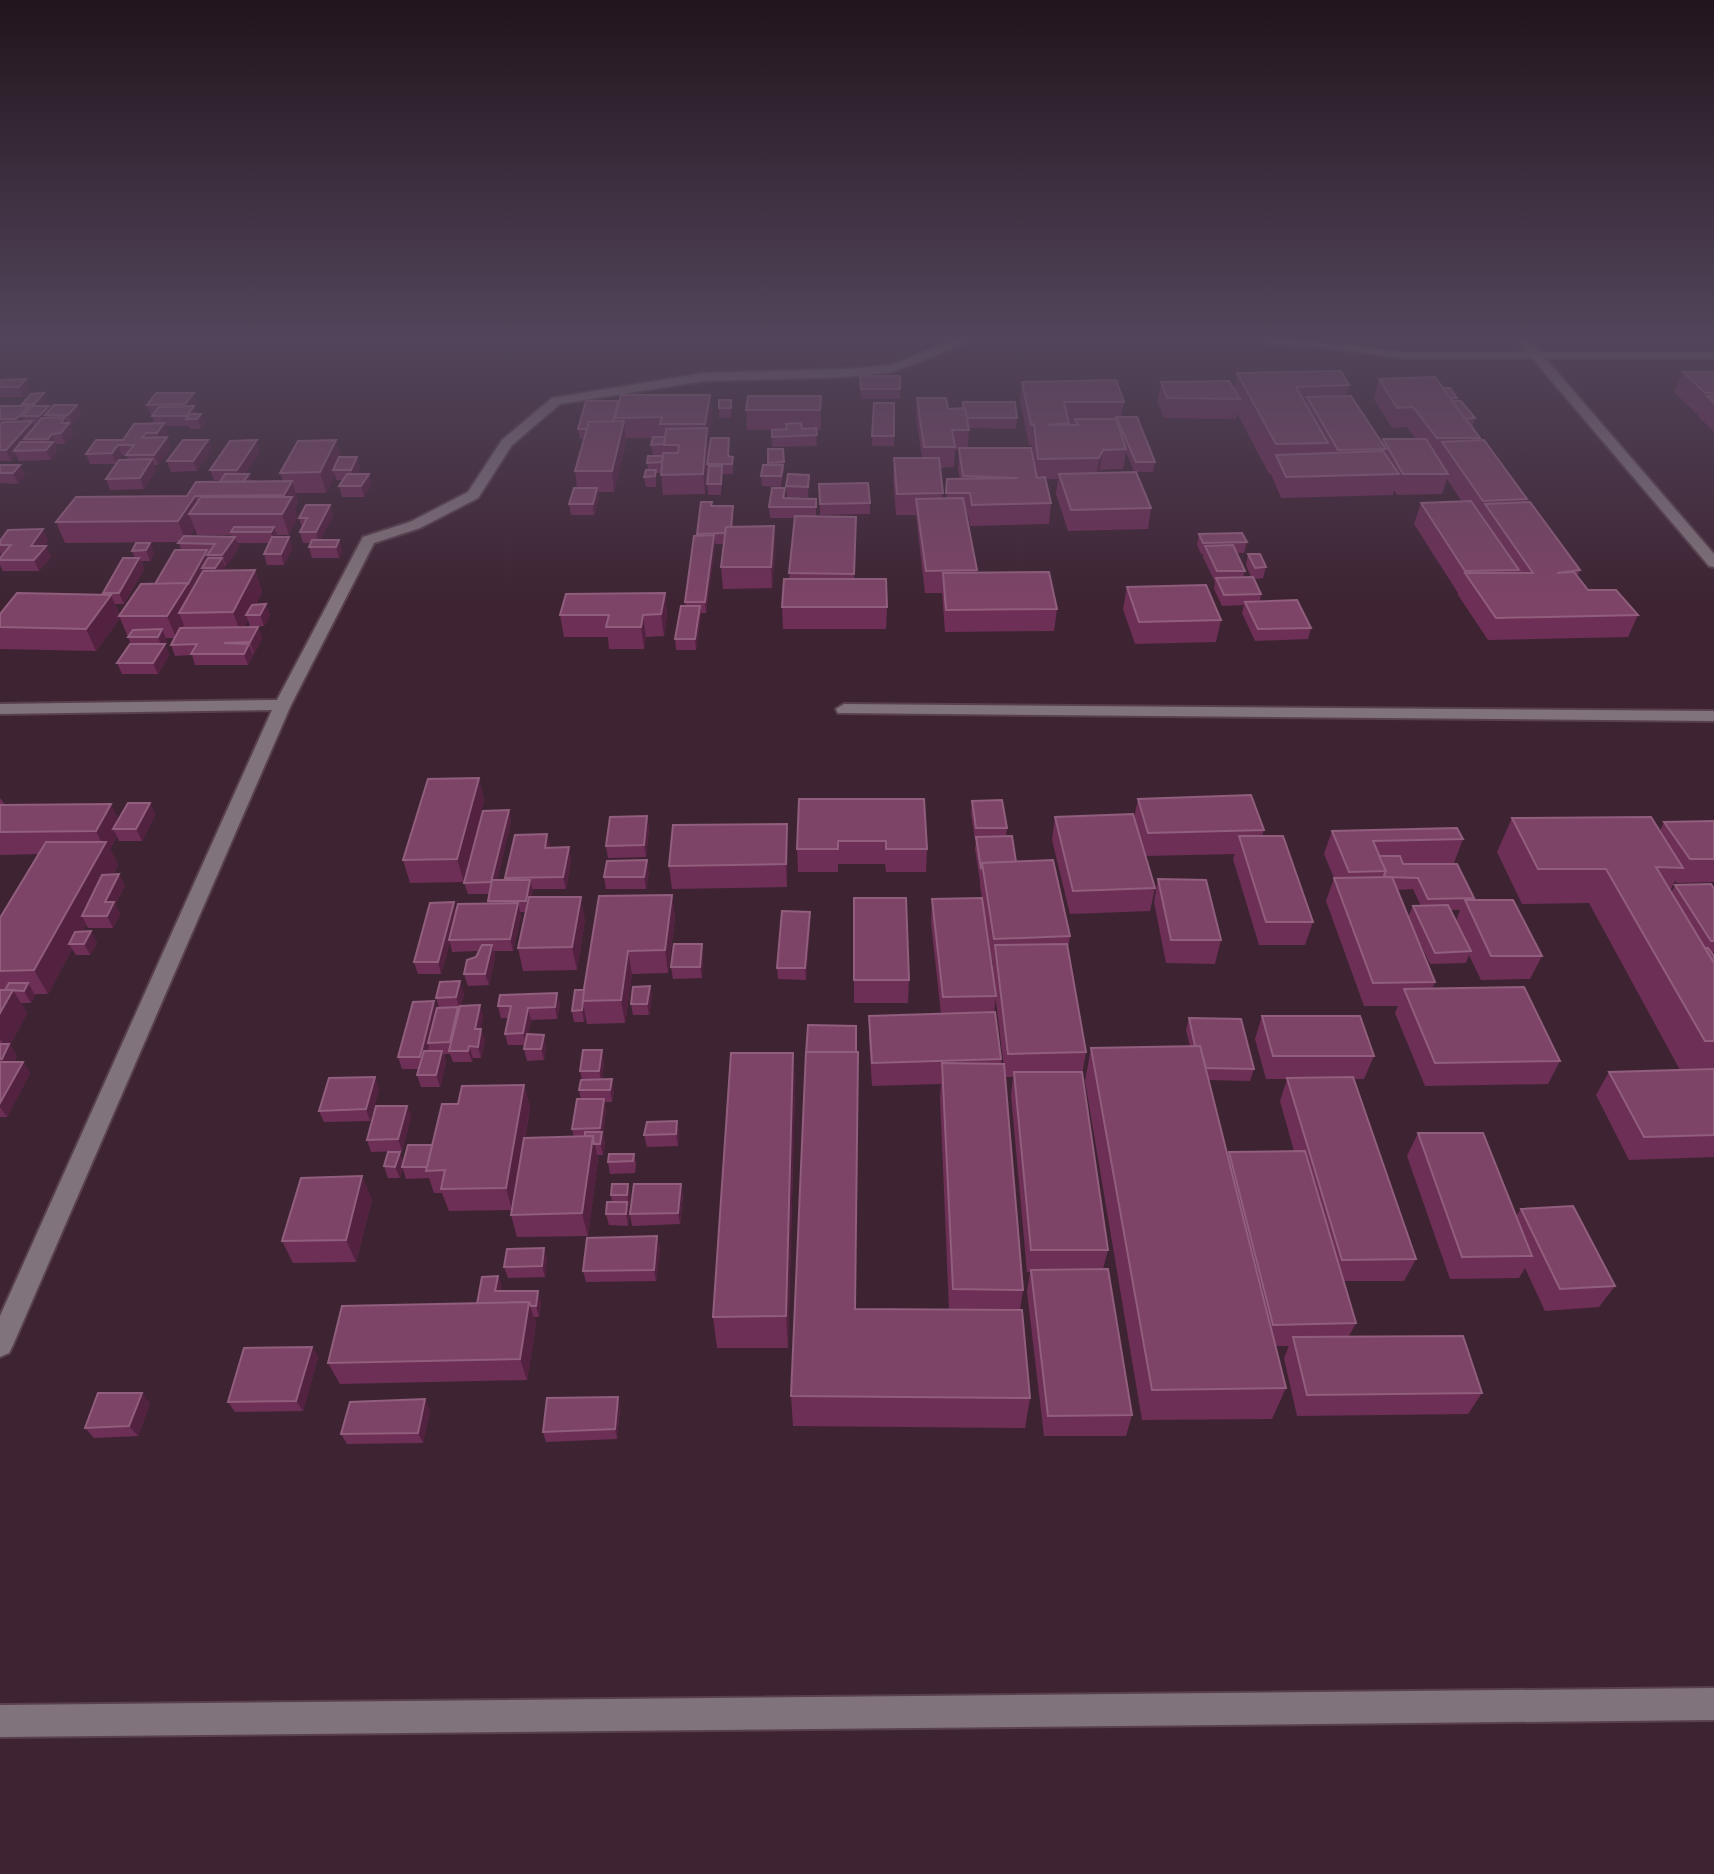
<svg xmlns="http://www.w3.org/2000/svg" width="1714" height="1874" font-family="'Alegreya Sans',sans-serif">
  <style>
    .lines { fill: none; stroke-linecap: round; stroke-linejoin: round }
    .minor-casing { stroke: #59404e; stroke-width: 4 }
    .minor { fill: #81737b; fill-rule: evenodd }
    .wall { fill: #6d2f56; fill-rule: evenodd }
    .shaded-wall { fill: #542241 }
    .building { fill: #7d4467; stroke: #915e7d; stroke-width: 2 }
  </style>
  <rect width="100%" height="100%" fill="#3e2433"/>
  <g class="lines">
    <defs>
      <g id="minor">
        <path d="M805,337h468l128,15h125l-11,-15h11l13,15h175v6h-169l169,196v13l-5,-1 -177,-208h-131l-82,-11 -71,-5h-280l-75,30 -46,5 -143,4 -144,23 -48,41 -34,53 -58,30 -46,15 -83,162 -278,640 -4,8 -9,4v-41l272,-606 -272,4v-10l277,-4 86,-163 47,-15 58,-30 34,-52 50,-42 152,-25 143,-4 44,-4 57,-23h-138z"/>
        <path d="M844,704l870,7v10l-876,-8 -2,-4z"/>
        <path d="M1714,1688v32l-1714,17v-32z"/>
      </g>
    </defs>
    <use href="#minor" class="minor-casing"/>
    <use href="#minor" class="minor"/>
  </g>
  <g class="wall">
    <path d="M1683,372h31v60l-16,-16 1,-3h-3l-22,-21z"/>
    <path d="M1237,373l112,12 -3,11 36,47 1,-4h33l-9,-12 -15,1 -18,-29 5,-20 64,9 14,10v3l18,17 -3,10 8,10 -1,2 48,59 -1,3 54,68 -3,7 11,13 50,25 -10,22 -140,3 -30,-45v-2l-44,-69 7,-21 41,-1 -15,-23 -5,15 -45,1 -3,-5 -1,5 -112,3 -10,-24h-2l-32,-61 -1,6 -72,-1 -7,-17 4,-19 73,6z"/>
    <path d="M860,376l40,13v10h-39z"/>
    <path d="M0,380l30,9 -6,8h-24z"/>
    <path d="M1022,382l102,20 -3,15 34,45 -2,10h-17l15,36 -3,21 -80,2 -12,-37 2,-15h-12l5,24 -2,21 -79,2 -2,-12h-2l11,59 80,36 -3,22 -109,1 -3,-39h-17l-9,-78h-20l-3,-36 1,-21h28l-6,-40 1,-20 31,11 14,-1 1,-6 54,16 -1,11 -47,-1 -1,20 66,15 -2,-18h-3l-9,-44zM955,450h4l-1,19 2,10h-13l-1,20h-3l-3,-31 14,-1zM1126,452l8,20 -35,1 1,-3 23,-1z"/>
    <path d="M710,395l2,20 -4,24 1,10 -4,45 -42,1 -2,-22h-5v14h-10l-2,-10 4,-7 -1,-7 16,-7v-1h-10l-2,-10 2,-7h-27v4l-12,50h-16l1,6 -5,17h-23l-2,-11 8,-16 -2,-17 9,-32h-4l-2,-10 40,-28z"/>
    <path d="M821,396v34h-5l1,16 -45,1v-17h-25l-1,-20z"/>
    <path d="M731,400v18h-12v-10z"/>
    <path d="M48,403l-2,3h3l1,3 31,6 -9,10h-2l4,8 -9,11h-9l-1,2 2,6 -6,8 -32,1 -3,-6 -5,6h-11v-55h23l-1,-2z"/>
    <path d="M197,403l-3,4 3,7h4l4,10 -4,5h-11l-1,-3h-24l3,7 -3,4 6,11 -13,17h-4l2,5 -12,19 -34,1 -4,-11 22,-19 -2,-5h-4l-6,9h-26l-4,-10 37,-14 31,-17 -2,-7 1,-1h-2l-4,-10z"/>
    <path d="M874,403h20v43h-22z"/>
    <path d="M729,438v18l4,1v17h-11l-1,21h-13l-1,-31z"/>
    <path d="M208,440l4,10 -15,21 -26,1 -4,-11z"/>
    <path d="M336,440l5,17h16l3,10 -3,7h12l2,10 -7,13h-22l-3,-11 4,-6h-7l-1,-5 -9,18h-31l3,9 -3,6 -6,27h-12l1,2h11l3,11 -8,17h-17l-3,-11 5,-11h-32l2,4 -13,19h-2l1,4h30l7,22 -6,12 14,11 -6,11h-14l-2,-6 -4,7h14l4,11 -8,16h-1v2l-5,9h-53l-3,-10 -17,1 -4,-11 3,-7h-9l2,3 -2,3 4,11 -11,19h-36l-5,-11 14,-19 -11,-26 -24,33 -96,-2v-35l104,-19 -1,-2 32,-35 -3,-7 18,-8 4,11 -4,7h-9l3,8 -20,35h-9l5,11 35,-31 26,-34 -2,-8 -114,1 -9,-21 131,-26 33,-14 1,-2h-7l-4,-10 50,-19 -15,23h4l2,7h32l-3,-8zM195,529l2,6h35v2l-42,-1z"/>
    <path d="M768,449h15l1,24h-1l-2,14 -19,-1 -1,-10 8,-11z"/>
    <path d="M0,465h20l5,10 -7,9 -18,-1z"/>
    <path d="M809,475l-1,22h-21l-1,-11z"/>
    <path d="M819,484l51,19v11l-50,1z"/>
    <path d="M785,488v10l31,1v18l40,21 -2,41 33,28 -1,22h-103l-1,-22 7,-28 6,-61h-25l-1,-11z"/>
    <path d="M701,502l11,4h21v21l41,-1 1,22 -3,40 -49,1 -2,-22 3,-23h-9l-9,69h-5l-5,37h-20l-1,-11 11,-33 -1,-4 12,-66z"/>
    <path d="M330,505l3,11 -13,24h19l3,11 -3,7h-27l-3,-11 2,-4h-8l-3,-11 2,-4 -3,-10z"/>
    <path d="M1199,534l48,8 -3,11h-7l8,18 -2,6h8l-5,-12 2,-11 18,13 -3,11 -9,1 7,15 -1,7 51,27 -3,11 -53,2 -13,-28 2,-8 -22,1 -8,-17 1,-7 -12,-25v-3h-2l-4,-9z"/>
    <path d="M48,540l-4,6 7,11 -12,14h-36l-3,-6v-7l2,-2 -2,-4v-11z"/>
    <path d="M1127,587l94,33 -5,22 -81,2 -12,-35z"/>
    <path d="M665,593l2,22 -3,21 -18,1 -2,12h-35l-1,-12h-44l-4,-22z"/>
    <path d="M479,778l5,23 -20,81 -54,1 -7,-23z"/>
    <path d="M0,798l5,7 114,15 31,-17 5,12 -13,26h-23l-2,-5 -7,13 8,16 -5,9 12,11 -10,20 5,9 -7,14h-25l-2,-4 -4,8 15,11 -7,12h-14l-4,-6 -24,45h-13l-4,9h-10l6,10 -17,32 7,11 -3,6h9l7,11 -23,44h-7v-199l38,-64 -38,1z"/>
    <path d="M799,799l128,50 -1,23h-40l-1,-8h-47v8h-40l-1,-23z"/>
    <path d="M1138,799l126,31 -2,6 51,86 -8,23h-46l-26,-86 2,-5 -90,2 10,32 -5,23 -80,3 -18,-74 3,-23 79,1z"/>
    <path d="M972,801l35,27 -1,8 10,26 54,74 -2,12 18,104 -4,23 26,175 -5,19 29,146 -6,21h-82l-17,-144 3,-20h-3l-16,-177 2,-18h-8l-13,-109 1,-6h-1l-12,-76v-5l-5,-32 1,-9h-1l-4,-27z"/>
    <path d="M509,810l2,12 -14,58h9l-1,-2 45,-32 -1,2 22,11 -5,30h-34v8l53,23 -8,50 -54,1 -5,-23 8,-36h-6l1,3 -8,36h-19l1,6 -6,28 -21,1 -4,-12 15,-23 -27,1 -2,-10 -9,32h-23l-4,-12 40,-60 2,10 32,-8 1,-10h-21l-4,-11z"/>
    <path d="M647,816l2,12 -3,29 -38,1 -2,-12z"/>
    <path d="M1512,818l148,13 4,-9 50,-1v61l-37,1 -2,-2 -5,10 1,2 4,-8 39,4v63h-3l3,4v201l-85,3 -33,-65 13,-23 71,-2 -91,-167 -67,1 -25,-52z"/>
    <path d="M787,824v63l-115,2 -3,-23z"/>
    <path d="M1332,831l131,8 -9,24 -51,1 70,36 69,56 -12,23 -49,1 -12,-25 -3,8 -36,1 -18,-37 23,55 -3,7 128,72 -12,23 -123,2 -30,-73 3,-7h-34l-38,-105 8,-23 -10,-24zM1413,889l8,17h-8l-5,11 -11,-27zM1450,910h10l-4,11z"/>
    <path d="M649,872l-3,17h-40l-2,-12z"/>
    <path d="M1158,879l63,61 -6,24 -49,-1 -12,-61z"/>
    <path d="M672,895l3,23 -7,55 -36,1 -7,49 -38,1 -2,-10 -1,8h-10l-2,-11 12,-21z"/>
    <path d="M854,898l55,82 -1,23h-54z"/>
    <path d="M932,899l64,97 -2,17 7,46 22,231 -3,20 10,88 -5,30 -232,-2 -2,-30 65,-87h93l-9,-212 1,-13 -69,2 -3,-47v-23l72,-2 -10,-92z"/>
    <path d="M810,912v12l-4,56 -28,-1 -1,-11z"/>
    <path d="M702,944l1,11 -1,23 -29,1 -2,-12z"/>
    <path d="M650,986l2,12 -3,17h-16l-2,-11z"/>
    <path d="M464,993l-3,12 22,12 -3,12 5,11 -4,18h-8l-1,4h-19l-3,-8h-6l2,8 -6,25h-19l-4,-12 2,-6h-17l-4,-12 38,-48 3,-1 -3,-10z"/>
    <path d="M557,993l3,12 -3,14 -26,1 -3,14 18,12 -2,14 -17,1 -3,-12 1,-4h-17l-3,-11 3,-16h-7l-3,-12z"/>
    <path d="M1262,1016l112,40 -10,23h-10l62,180 -12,22h-60l12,42 -7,13 133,57 -14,21 -171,2 -13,-58 5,-12h-14l11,42 -14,31 -130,1 -57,-339 6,-33 99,-2 -4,-16 3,-12 65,51 -4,12 -41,-1 19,76 1,-4 65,-1 -14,-50 7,-22h-21l-11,-40z"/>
    <path d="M793,1053l2,34 -7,261h-71l-4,-31z"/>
    <path d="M604,1061l-2,18 12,11 -2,12h-8l2,8 -3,25 2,9 -2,11h-6l1,4 -10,77 -71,1 -6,-22v-5l-62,1 -7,-18h-8l-5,-15 -23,1 -3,-10 -3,9h-12l-4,-12 19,-5 29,-16 26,-41 66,-19 6,23 -5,30 49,-1 -2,-8 9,-30 -2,-9 3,-11 -2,-8z"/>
    <path d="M379,1089l-9,32 -46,1 -5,-11z"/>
    <path d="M407,1106l4,11 -9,34 -31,1 -4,-12z"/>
    <path d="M677,1121l2,11 -1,14 -31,1 -3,-12z"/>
    <path d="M1418,1133l98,83 5,-7 94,77 -16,21 -54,4 -20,-43 -6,10 -69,1 -43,-123z"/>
    <path d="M634,1154l2,11 -1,8 -25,1 -2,-12z"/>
    <path d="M628,1184l2,11 -1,11h-1l2,7 -2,13 -19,-1 -3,-11 6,-12 -1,-7z"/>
    <path d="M681,1184l2,11 -3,29 -48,2 -2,-12z"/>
    <path d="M372,1199l-16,63 -63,1 -11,-22z"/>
    <path d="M660,1247l-4,34 -70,1 -3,-11z"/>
    <path d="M547,1259l-2,18 -37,1 -4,-11z"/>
    <path d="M498,1276l4,11 -1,4 40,11 -2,15h-5l2,7 -9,56 -187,4 -12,-21 149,-59z"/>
    <path d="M312,1347l6,10 -15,54 -68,1 -7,-10z"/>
    <path d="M150,1403l-12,33 -44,2 -9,-10z"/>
    <path d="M620,1407l-3,32 -71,3 -3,-10z"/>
    <path d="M430,1410l-7,33 -76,1 -6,-10z"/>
  </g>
  <g class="shaded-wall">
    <path d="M26,379l4,10 -6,8 -5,-10z"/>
    <path d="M44,393l4,10 -10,11 -4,-10z"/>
    <path d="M194,393l3,10 -3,4 3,9 -9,-2 -3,-10z"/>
    <path d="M710,395l2,20 -4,24 1,10 -4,45 -2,-20 3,-38 -1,-12z"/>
    <path d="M77,405l4,10 -9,10 -4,-10z"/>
    <path d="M29,406l4,10h-11l3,8 -4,5 -5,-10z"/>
    <path d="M49,406l4,9h-8l3,7 -4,4 -5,-10z"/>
    <path d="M201,414l4,10 -4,5 -4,-10z"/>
    <path d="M65,417l3,8 1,-2 5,10 -9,11 -4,-11v-10z"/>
    <path d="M32,421l5,10 -13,8 2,4 -12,8 2,4 -5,6 -5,-11z"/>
    <path d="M624,421l2,21 -12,50 -2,-21z"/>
    <path d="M164,423l4,10 -7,10 -4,-10z"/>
    <path d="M52,434l4,10 -1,2 2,6 -6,8 -5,-10 4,-5 -2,-6z"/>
    <path d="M167,437l4,11 -13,17 -4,-10z"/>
    <path d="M208,440l4,10 -15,21 -4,-10z"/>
    <path d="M257,440l3,11 -19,29 -4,-10z"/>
    <path d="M336,440l6,20 -9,10 2,5 -9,18 -6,-21z"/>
    <path d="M118,445l4,10 -6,9 -4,-11z"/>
    <path d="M1103,450l-3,20 -4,8 3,-20z"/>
    <path d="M357,457l3,10 -6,13 -3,-10z"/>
    <path d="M152,459l4,11 -12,19 -4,-11z"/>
    <path d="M20,465l5,10 -7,9 -5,-11z"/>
    <path d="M249,474l3,10 -12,3z"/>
    <path d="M369,474l2,10 -7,13 -3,-11z"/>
    <path d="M292,481l6,21 -3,6 3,10 -9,17 -7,-21 5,-9 -3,-10z"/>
    <path d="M597,488l2,10 -5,17 -1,-11z"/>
    <path d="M195,496l7,18h-13l6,15 -9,13 -8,-21z"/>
    <path d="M330,505l3,11 -14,27 -3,-11z"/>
    <path d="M774,526l1,22 -3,40 -1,-21z"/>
    <path d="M274,527l4,10 -4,6 -3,-11z"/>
    <path d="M43,529l5,11 -12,17 -5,-11z"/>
    <path d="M714,535l1,11 -9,67 -1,-11z"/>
    <path d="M235,537l4,10 -13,19 -4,-11z"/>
    <path d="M289,537l3,11 -8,17 -3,-11z"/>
    <path d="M339,540l3,11 -3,7 -3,-11z"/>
    <path d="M150,543l4,11 -4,7 -4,-11z"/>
    <path d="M46,546l5,11 -12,14 -5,-11z"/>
    <path d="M207,550l2,12 -7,6 2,5 -25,40 5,12 -8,13 -9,-22z"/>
    <path d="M139,558l5,11 -20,35 -5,-11z"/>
    <path d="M222,558l4,11 -7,10 -4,-11z"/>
    <path d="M255,570l7,22 -12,23h-4l2,5 -7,14 -8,-22z"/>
    <path d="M665,593l2,22 -3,21 -3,-22z"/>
    <path d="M111,595l9,21h-1l1,2 -24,33 -10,-22z"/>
    <path d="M266,604l4,11 -6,11 -4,-11z"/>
    <path d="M700,606l1,12 -5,32 -1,-11z"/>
    <path d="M643,615l3,22 -2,12 -3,-22z"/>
    <path d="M258,627l4,11 -8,16 -4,-12z"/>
    <path d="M162,629l5,12 -5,7 -4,-11z"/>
    <path d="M165,644l4,11 -11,19 -5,-11z"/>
    <path d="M249,644l4,12 -5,9 -4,-11z"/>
    <path d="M479,778l5,23 -20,81 -7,-23z"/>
    <path d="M150,803l5,12 -13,26 -6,-12z"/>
    <path d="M111,804l11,23 -9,2 4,7 -7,13 8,16 -28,51h-8l4,8 -11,20h-6l3,5 -24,45 -14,-24 69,-124 -7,-15z"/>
    <path d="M509,810l2,12 -17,72 -3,-12z"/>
    <path d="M647,816l2,12 -3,29 -2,-12z"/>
    <path d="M787,824l1,23 -1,40 -1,-23z"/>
    <path d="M547,834l3,12 -3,14 -2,-12z"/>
    <path d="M569,847l2,12 -5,30 -3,-12z"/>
    <path d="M647,860l2,12 -3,17 -2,-12z"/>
    <path d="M119,874l6,11 -10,20 5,9 -7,14 -6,-12 -2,-14z"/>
    <path d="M530,880l3,11 -5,21 -2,-11z"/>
    <path d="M672,895l3,23 -7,55 -3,-23z"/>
    <path d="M581,897l4,23 -8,50 -5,-23z"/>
    <path d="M454,902l3,12 -8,26 1,2 -9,32 -3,-12z"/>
    <path d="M518,903l3,12 -8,36 -3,-12z"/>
    <path d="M810,912v12l-4,56 -1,-12z"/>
    <path d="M91,931l6,12 -7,12 -6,-11z"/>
    <path d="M702,944l1,11 -1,23 -2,-11z"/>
    <path d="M492,945l3,12 -6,28 -4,-11z"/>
    <path d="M628,951l4,23 -7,49 -4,-23z"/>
    <path d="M460,981l4,12 -4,16 -4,-12z"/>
    <path d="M28,983l7,12 -4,8 -7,-12z"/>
    <path d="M650,986l2,12 -3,17 -2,-11z"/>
    <path d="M13,990l14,23 -17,32 7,11 -8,15 -7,-12 5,-10 -7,-10v-26z"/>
    <path d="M557,993l3,12 -3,14 -2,-12z"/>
    <path d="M434,1001l4,12 -10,30 1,3 -5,23 -4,-12z"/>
    <path d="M583,1003l2,11 -1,8 -2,-12z"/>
    <path d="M480,1005l3,12 -5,23 -3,-11z"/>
    <path d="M528,1008l3,12 -5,25 -3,-12z"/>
    <path d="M481,1029l4,11 -4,18 -3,-11z"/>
    <path d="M544,1035l2,11 -2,14 -3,-11z"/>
    <path d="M469,1046l4,12 -1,4 -4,-11z"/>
    <path d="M602,1050l2,11 -2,22 -3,-12z"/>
    <path d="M442,1051l4,11 -6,25 -4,-12z"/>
    <path d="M793,1053l2,34 -7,261 -2,-32z"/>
    <path d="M23,1062l7,11 -23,44 -7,-10v-4z"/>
    <path d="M375,1077l4,12 -9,32 -4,-12z"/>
    <path d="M612,1079l2,11 -2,12 -2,-12z"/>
    <path d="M524,1085l6,23 -18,102 -6,-22z"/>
    <path d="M604,1099l2,11 -3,25 2,9 -2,11 -3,-11 2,-9 -2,-7z"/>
    <path d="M407,1106l4,11 -9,34 -4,-12z"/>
    <path d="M677,1121l2,11 -1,14 -2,-12z"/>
    <path d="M593,1136l5,23 -10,77 -6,-23z"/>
    <path d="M400,1152l4,12 -2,3 1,2 -3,9 -5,-11z"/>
    <path d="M362,1176l10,23 -16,63 -10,-22z"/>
    <path d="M628,1184l2,11 -1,11 -2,-11z"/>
    <path d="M681,1184l2,11 -3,29 -2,-11z"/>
    <path d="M627,1202l3,11 -2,13 -2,-12z"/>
    <path d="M657,1236l3,11 -4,34 -2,-11z"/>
    <path d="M544,1248l3,11 -2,18 -3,-11z"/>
    <path d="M498,1276l4,11 -3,15 -4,-11z"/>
    <path d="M538,1291l3,11 -2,15 -3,-11z"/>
    <path d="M529,1302l7,22 -9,56 -7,-21z"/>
    <path d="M312,1347l6,10 -15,54 -7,-10z"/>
    <path d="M142,1393l8,10 -12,33 -9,-10z"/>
    <path d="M618,1397l2,10 -3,32 -2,-10z"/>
    <path d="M425,1399l5,11 -7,33 -5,-10z"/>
  </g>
  <g class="building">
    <path d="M1341,371l8,14 -53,2 32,56 -52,1 -39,-71z"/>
    <path d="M1683,372h31v21h-9z"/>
    <path d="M860,376h40v13h-39z"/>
    <path d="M1435,377l45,61h-43l-24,-31 -16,1 -18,-29z"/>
    <path d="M26,379l-7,8h-19v-7z"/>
    <path d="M1116,380l8,22h-60l5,21 -21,2h30l-3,-6h41l10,30 -23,1 -4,8 -61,1 -4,-35 -3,1 -9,-43z"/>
    <path d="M1229,381l11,18 -73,-1 -6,-16z"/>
    <path d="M1443,388h7l7,10h-7z"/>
    <path d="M44,393l-10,11h-12l9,-10z"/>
    <path d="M156,393h38l-9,11 -38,1z"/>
    <path d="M621,395h89l-5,29h-45l2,-7 -47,1z"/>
    <path d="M748,396h73l-1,14h-74z"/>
    <path d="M1351,396l35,53 -48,1 -31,-53z"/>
    <path d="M1707,396h7v7z"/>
    <path d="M917,398h29l2,11 17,-1 4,22h-17l3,17h-31z"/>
    <rect x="719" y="400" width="12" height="8"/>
    <path d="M586,401h32l-5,21h-24l-2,7h-9z"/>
    <path d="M1452,401h9l14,17 -10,1z"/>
    <path d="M963,402h52l2,16h-50l-2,-10h-2z"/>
    <path d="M874,403h20v33h-22z"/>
    <path d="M54,405h23l-9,10h-23z"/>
    <path d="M0,406h29l-13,13h-16z"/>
    <path d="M32,406h17l-10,10h-17z"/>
    <path d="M194,406l-7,10h-35l7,-9z"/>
    <path d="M190,414h11l-4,5h-11z"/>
    <path d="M65,417l-4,6h8l-8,10 -9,1 -4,5h-24l18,-21z"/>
    <path d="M1116,417h21l18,45h-19z"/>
    <path d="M32,421l-26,29h-6v-25l3,-3z"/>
    <path d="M624,421l-12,50h-37l14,-49z"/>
    <path d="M164,423l-7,10h-11l-4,5 25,-1 -13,18h-28l8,-10h-16l-6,8 -26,1 10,-14h27l11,-16z"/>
    <path d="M801,423l1,6 14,-1 1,7 -45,2v-7l15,-1 -1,-5z"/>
    <path d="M707,428l-4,46 -42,1 2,-22h15l1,-8h-15l2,-16z"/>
    <path d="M653,437h12l-1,7 -13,1z"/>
    <path d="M711,438h18l-1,18 5,1 -1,7h-25z"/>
    <path d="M1383,439h43l22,35h-45z"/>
    <path d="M183,440h25l-15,21h-26z"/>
    <path d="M257,440l-20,30h-27l20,-29z"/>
    <path d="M336,440l-16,32 -40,1 18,-32z"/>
    <path d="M1484,440l43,59 -44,2 -41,-59z"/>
    <path d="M21,442h32l-7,8 -32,1z"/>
    <path d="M959,448h72l6,30 8,-1 6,26 -79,2 -2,-12h-24l1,-14 71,-1 -55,-2z"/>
    <path d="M768,449h15l1,13 -16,1z"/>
    <path d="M1383,451l16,23 -113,3 -10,-22z"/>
    <path d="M648,456h15l-1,6 -15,1z"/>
    <path d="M339,457h18l-6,13h-18z"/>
    <path d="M894,458h45l4,35 -46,1z"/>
    <path d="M152,459l-12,19 -34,1 13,-19z"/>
    <path d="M0,465h20l-7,8h-13z"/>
    <path d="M763,465h20l-2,11h-20z"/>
    <path d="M709,466h13l-1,18h-14z"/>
    <path d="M646,470h10l-1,6 -11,1z"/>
    <path d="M1136,472l15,36 -80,2 -12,-36z"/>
    <path d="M225,474h24l-6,8h-23z"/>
    <path d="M347,474h22l-8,12h-22z"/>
    <path d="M788,474l21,1 -1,12 -22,-1z"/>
    <path d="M292,481l-8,14 -89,1 -17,25 -122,1 20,-25 111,-1 9,-14z"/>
    <path d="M868,483l2,20 -50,1 -1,-20z"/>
    <path d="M574,488h23l-4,16h-24z"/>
    <path d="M772,488h13l-2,10 33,1v8h-47z"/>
    <path d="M201,497h91l-10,17h-93z"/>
    <path d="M963,498l14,72 -51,1 -10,-72z"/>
    <path d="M1471,501l48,69 -54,1 -44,-68z"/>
    <path d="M701,502h11l-1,4h22l-2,21h-5l-1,6 -28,1z"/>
    <path d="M1530,502l50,68 -23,3 17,-1 14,18h28l22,25 -142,3 -31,-45h68l-48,-69z"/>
    <path d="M306,505h24l-14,27h-16l7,-14h-8z"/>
    <path d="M795,516l61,1 -2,57 -65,-1z"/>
    <path d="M774,526l-3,41h-50l5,-40z"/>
    <path d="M234,527h40l-3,5h-40z"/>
    <path d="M43,529l-12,17h15l-12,14h-34v-2l11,-13h-11v-4l8,-11z"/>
    <path d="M1242,533l5,9 -44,1 -4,-9z"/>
    <path d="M714,535l-9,67h-20l9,-66z"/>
    <path d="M184,536l51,1 -13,18h-15l8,-11 -37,-1z"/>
    <path d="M272,537h17l-8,17h-17z"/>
    <path d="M312,540h27l-3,7h-27z"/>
    <path d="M136,543h14l-4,7 -14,1z"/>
    <path d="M1233,545l12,26h-28l-12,-25z"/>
    <path d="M175,550h32l-19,34h-33z"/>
    <path d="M1248,554h12l6,13 -11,1z"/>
    <path d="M123,558h16l-20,35h-16z"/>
    <path d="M208,558h14l-7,10h-13z"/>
    <path d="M255,570l-22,42 -54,1 24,-42z"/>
    <path d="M1049,572l8,37 -111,1 -3,-37z"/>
    <path d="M1253,577l8,17 -37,1 -8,-17z"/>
    <path d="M784,579h102l1,28h-105z"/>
    <path d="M188,583l-21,33h-48l22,-32z"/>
    <path d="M1206,585l15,35 -82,2 -12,-35z"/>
    <path d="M17,593l94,2 -25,34 -86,-2v-13z"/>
    <path d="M665,593l-4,21 -18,1 -2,12h-35l3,-12h-49l6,-21z"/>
    <path d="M1297,600l14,28 -53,1 -13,-27z"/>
    <path d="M266,604l-6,11h-14l6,-10z"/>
    <path d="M681,606h19l-5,33h-20z"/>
    <path d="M258,627l-8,15 -26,1 25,1 -5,10h-53l6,-10 -26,1 9,-17z"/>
    <path d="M162,629l-4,8h-30l5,-7z"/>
    <path d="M130,644h35l-12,19h-36z"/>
    <path d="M479,778l-22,81 -54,1 25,-81z"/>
    <path d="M1251,795l13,35 -116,3 -10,-34z"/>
    <path d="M799,799h125l3,50h-41v-8h-48v8h-41z"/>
    <path d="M1002,800l5,28h-31l-4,-27z"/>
    <path d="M128,803h22l-14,26h-23z"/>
    <path d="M111,804l-15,27 -96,1v-27z"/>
    <path d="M509,810l-18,72 -27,1 19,-72z"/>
    <path d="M1133,814l22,74 -82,3 -18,-74z"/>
    <path d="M647,816l-3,29 -38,1 4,-29z"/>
    <path d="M1651,817l32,51 -27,-1 58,96v78h-9l-99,-172h-68l-26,-51z"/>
    <path d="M1714,821v38h-24l-26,-37z"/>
    <path d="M787,824l-1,40 -117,2 4,-41z"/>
    <path d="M1457,828l6,11 -90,2 13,30 -37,1 -17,-41z"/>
    <path d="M547,834l-2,14 24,-1 -6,30 -58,1 10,-43z"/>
    <path d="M1012,836l4,26 -34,1 -1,6 -5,-32z"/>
    <path d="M1239,836h44l30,86h-47z"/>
    <path d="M46,842h60l-72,128 -34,1v-53z"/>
    <path d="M1379,856h21l3,8h54l17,34 -46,1 -10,-21 -32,-1 -2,-2 2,-4z"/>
    <path d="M647,860l-3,17h-40l3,-16z"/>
    <path d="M1053,860l17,76 -76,3 -12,-76z"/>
    <path d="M119,874l-14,28h9l-7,14h-25l20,-41z"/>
    <path d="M1392,877l43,105 -62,1 -39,-105z"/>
    <path d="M1158,879l48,1 15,60h-50z"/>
    <path d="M492,880h38l-4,21h-38z"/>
    <path d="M1711,884l3,5v52h-3l-36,-56z"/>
    <path d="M672,895l-7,55 -37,1 -7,49 -39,1 17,-105z"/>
    <path d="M529,897h52l-9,50 -54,1z"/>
    <path d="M854,898h52l3,82h-55z"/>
    <path d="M982,898l14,98 -53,1 -11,-98z"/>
    <path d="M1465,900h48l29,56h-51z"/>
    <path d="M454,902l-16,60h-24l16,-59z"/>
    <path d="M518,903l-8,36 -61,1 9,-36z"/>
    <path d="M1448,905l23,46 -36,2 -22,-47z"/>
    <path d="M782,911l28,1 -5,56h-28z"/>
    <path d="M91,931l-7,13h-15l6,-12z"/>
    <path d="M674,944h28l-2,23h-29z"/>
    <path d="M1067,944l19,108 -78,2 -13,-109z"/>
    <path d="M482,945h10l-7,29h-21l3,-14 9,-3z"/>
    <path d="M1705,948h3l6,8v7z"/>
    <path d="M460,981l-4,16 -20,1 4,-16z"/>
    <path d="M9,983h19l-4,8 -19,-1z"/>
    <path d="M650,986l-3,18h-16l2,-17z"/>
    <path d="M1524,987l36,74 -125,2 -31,-74z"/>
    <path d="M0,990h13l-13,23z"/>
    <path d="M575,990h9l-2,20 -10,1z"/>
    <path d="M557,993l-2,14 -27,1 -5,25 -18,1 6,-28h-13l2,-11z"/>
    <path d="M434,1001l-14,56h-22l15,-55z"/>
    <path d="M480,1005l-5,24h6l-3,18 -9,-1 -1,5h-19l11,-45z"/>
    <path d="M458,1007l-8,35 -22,1 9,-35z"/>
    <path d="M995,1012l6,47 -129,4 -3,-47z"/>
    <path d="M1262,1016h98l14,40h-101z"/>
    <path d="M1189,1018l52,1 13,50 -48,-1 -6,-22h-5z"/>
    <path d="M808,1025l48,1v26h-50v3z"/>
    <path d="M527,1034l17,1 -3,14h-17z"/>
    <path d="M0,1044h9l-7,15h-2z"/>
    <path d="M1200,1046l86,342 -134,2 -61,-342z"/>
    <path d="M583,1050h19l-3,21h-19z"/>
    <path d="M424,1051h18l-6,24h-19z"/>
    <path d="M806,1052h52l-3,257 167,1 8,88 -239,-2z"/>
    <path d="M731,1053h62l-7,263 -73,1z"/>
    <path d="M0,1062h23l-23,41z"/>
    <path d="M942,1063l62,1 19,226 -70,-1z"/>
    <path d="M1714,1069v66l-70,2 -35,-65z"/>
    <path d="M1014,1072h68l26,178h-77z"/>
    <path d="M375,1077l-9,32 -47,2 10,-33z"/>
    <path d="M1353,1077l63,182 -74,1 -55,-182z"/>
    <path d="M612,1079l-2,11h-31l2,-10z"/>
    <path d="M524,1085l-18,103 -65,1 4,-19 -19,1 16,-67h16l4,-18z"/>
    <path d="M577,1099h27l-4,29 -28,1z"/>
    <path d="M376,1106h31l-9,33 -31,1z"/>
    <path d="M677,1121l-1,13 -32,1 3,-13z"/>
    <path d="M585,1132h17l-2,12h-6l-1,-8h-8z"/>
    <path d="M1418,1133h65l49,123 -70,1z"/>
    <path d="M593,1136l-11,77 -71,2 13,-77z"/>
    <path d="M408,1145h24l-5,22h-25z"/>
    <path d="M1305,1151l51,172 -83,2 -44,-173z"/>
    <path d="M388,1152h12l-5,15 -11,-1z"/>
    <path d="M609,1154h25l-1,7 -25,1z"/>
    <path d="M362,1176l-16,64 -64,1 19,-63z"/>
    <path d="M612,1184h16l-1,11h-16z"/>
    <path d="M634,1184h47l-3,29 -48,1z"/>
    <path d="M607,1202h20l-1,12h-20z"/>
    <path d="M1573,1206l42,80 -55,3 -39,-80z"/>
    <path d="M657,1236l-3,34 -71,1 4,-33z"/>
    <path d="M544,1248l-2,18 -38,1 3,-18z"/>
    <path d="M1108,1269l24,146 -84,1 -17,-146z"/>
    <path d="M498,1276l-3,15h43l-2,15h-5l-2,-4 -52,2 5,-27z"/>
    <path d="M529,1302l-9,57 -192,4 14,-57z"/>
    <path d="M1463,1336l19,57 -175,2 -14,-58z"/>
    <path d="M312,1347l-16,54 -68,1 16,-54z"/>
    <path d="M98,1393h44l-13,33 -44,2z"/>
    <path d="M618,1397l-3,32 -72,3 4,-34z"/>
    <path d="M425,1399l-7,34 -77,1 9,-32z"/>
  </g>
  <linearGradient id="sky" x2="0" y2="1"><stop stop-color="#22141c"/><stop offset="0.56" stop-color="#52455b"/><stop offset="1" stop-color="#52455b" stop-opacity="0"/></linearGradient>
  <rect width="1714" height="600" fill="url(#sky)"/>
</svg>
